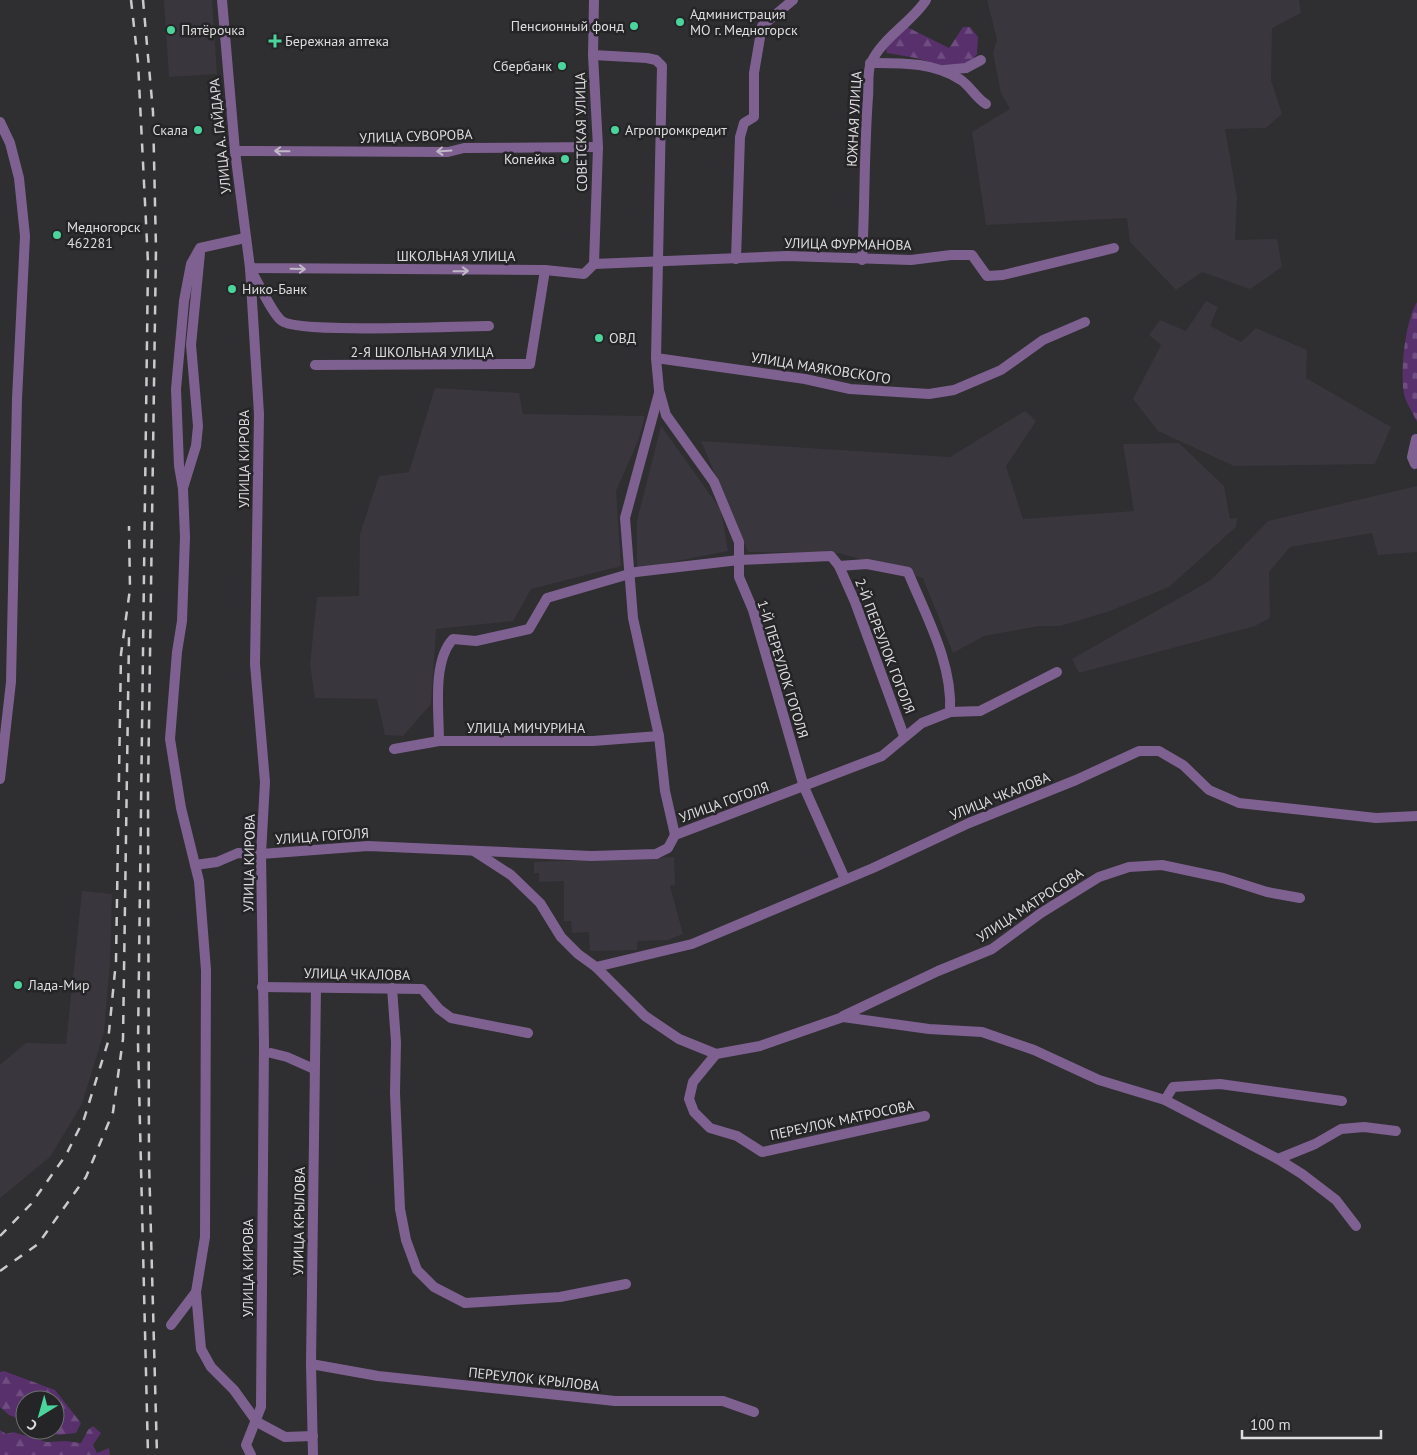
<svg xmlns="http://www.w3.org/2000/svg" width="1417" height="1455" font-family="'PT Sans',sans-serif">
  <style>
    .built { fill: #3a363d }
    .forest { fill: url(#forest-firs) }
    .cemetery { fill: url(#cemetery-stones) }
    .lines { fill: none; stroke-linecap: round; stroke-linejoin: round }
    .minor { stroke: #7e6190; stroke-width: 10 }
    .tertiary { stroke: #7e6190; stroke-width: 10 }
    .rail { stroke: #cac9cb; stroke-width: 2.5; stroke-dasharray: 9 9; stroke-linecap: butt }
    .oneway { stroke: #c0b7c7 }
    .poi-dot { fill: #4bd49b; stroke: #252426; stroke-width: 2 }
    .labels { text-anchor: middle; stroke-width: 5; stroke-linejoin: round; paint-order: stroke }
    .poi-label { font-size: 14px; fill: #dddcde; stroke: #252426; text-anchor: start }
    .street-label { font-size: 14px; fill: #dddcde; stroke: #252426 }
  </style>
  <defs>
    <pattern id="forest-firs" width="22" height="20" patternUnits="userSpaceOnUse" patternTransform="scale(1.25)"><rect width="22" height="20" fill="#57306c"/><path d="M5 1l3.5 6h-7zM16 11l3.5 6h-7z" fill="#6f4d81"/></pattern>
    <pattern id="cemetery-stones" width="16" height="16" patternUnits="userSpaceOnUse" patternTransform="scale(1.25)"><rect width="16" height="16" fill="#57306c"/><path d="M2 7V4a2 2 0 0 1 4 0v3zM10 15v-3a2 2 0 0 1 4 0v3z" fill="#6f4d81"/></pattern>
  </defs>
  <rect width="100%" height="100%" fill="#2f2e30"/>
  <g class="built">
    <path d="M164,0h48l5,74 -48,3z"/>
    <path d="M987,0h312l2,13 -29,15 -1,52 11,34 -16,14 -41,1 12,68 -2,43 42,-1 5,28 -32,22 -48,-17 -26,18 -46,-48 -3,-24 -141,7 -14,-93 38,-23 -9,-16 -8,-40 4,-14z"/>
    <path d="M1206,301l12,6 -8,19 31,16 15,-14 51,22 -1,28 85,49 -16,37 -141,2 -76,-35 -25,-32 28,-54 -12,-10 11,-15 26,11z"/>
    <path d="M435,388l84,5 4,21 122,2 -7,25 -22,50 5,75 -90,23 -18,32 -77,8 -5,75 -28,32 -18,-1 -8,-36 -62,-1 -5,-34 7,-67 42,-1 1,-62 19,-58 30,-4z"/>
    <path d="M1025,411l11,10 -30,45 17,53 111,-8 -11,-67 56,-1 45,43 6,33 7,-1 -1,9 -67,60 -59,24 -50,15h-21l-55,10 -31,17 -30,-75 -84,-25 -91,-1 -47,-111 249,16z"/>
    <path d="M661,426l60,84 7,41 -91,18v-48z"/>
    <path d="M1417,486v66l-39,3 -6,-22 -82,14 -21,25 1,46 -15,8 -176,47 -7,-14 139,-79 57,-59z"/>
    <path d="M674,857l1,28 -5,1 13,48 -15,6 -31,1v9l-47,1 -1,-19 -17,1 -1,-12h-7v-40l-25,1v-9h-5v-11z"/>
    <path d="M82,891l30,3 -2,69 -6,69 -22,72 -32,53 -50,41v-133l26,-22 40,1z"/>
  </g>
  <g class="forest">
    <path d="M907,27l42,21 14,-21h7l8,10 -1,17 -8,10 -27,2 -26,-8 -29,-5 -1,-5z"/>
    <path d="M4,1371l51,19 26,33 -5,10 -18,2 -20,-5h17v-30h-30v21l-16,-6 -9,-8v-35z"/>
    <path d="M93,1426l8,7 -8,12 4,8 12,-5 1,7h-110v-25l6,4 7,-2 34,10 18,-1 16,2 7,-13z"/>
  </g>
  <path class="cemetery" d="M1417,302v120c-4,-9 -11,-19 -13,-28 -4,-24 1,-72 13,-92z"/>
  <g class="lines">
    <g class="minor">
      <path d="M593,55l54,3 9,2 6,6 -6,292 3,32 7,25 48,67 25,60v35l14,33 51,177 41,92"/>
      <path d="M870,63c31,0 64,-1 91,17 10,7 15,18 25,24"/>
      <path d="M944,70l22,-2 15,-8"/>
      <path d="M0,122l10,21 9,35 6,58 -8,163 -6,283 -11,97"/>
      <path d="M736,259l4,-122 4,-14 10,-6v-44l8,-47 31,-26"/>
      <path d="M862,260c3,-54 2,-109 6,-163 1,-10 -1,-26 3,-34 11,-25 41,-41 55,-63"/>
      <path d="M594,264l193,-8 124,4 40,-5h21l15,21 16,-1 111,-27"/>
      <path d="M250,268l9,146 -4,250 10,118 -4,72 3,190 -3,363 -15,38 5,10"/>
      <path d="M250,269c8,12 22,45 32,52 17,13 175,5 207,5"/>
      <path d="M656,358l149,21 45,10 79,5 25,-4 47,-20 42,-30 42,-18"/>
      <path d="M315,365l215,-1 15,-94"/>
      <path d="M659,393l-34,125 8,100 26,118 6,55 10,44"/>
      <path d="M1416,439l-4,18 3,7 2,-1"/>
      <path d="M183,488l13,-42 2,-20 -7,-81 9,-92"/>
      <path d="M839,566l28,-2 41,8c18,44 45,92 42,140"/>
      <path d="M439,741c0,-29 -7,-80 14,-102l23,2 53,-12 18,-31 89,-26 103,-12 92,-4 8,10 16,36 49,134"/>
      <path d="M394,749l45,-8h154l66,-5"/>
      <path d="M474,851l37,24 29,28 21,34 17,17 18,13 49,49 34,23 37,15 44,-8 83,-29 86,12 53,3 52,18 65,30 66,20 113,59 24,15 34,26 20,26"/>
      <path d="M195,865l22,-3 21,-9 23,1 107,-8 223,10 65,-2 12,-6 7,-13 207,-79 40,-33 28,-11 30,-1 77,-39"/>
      <path d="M596,967l96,-23 181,-76 96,-45 107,-43 63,-29h20l24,14 26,25 30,13 137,15 41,-2"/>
      <path d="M262,987l160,2 17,20 12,9 77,15"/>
      <path d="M392,988l4,54 -1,51 5,116 6,31 11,30 17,17 31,16 95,-6 66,-13"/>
      <path d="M843,1016l95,-45 54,-22 49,-36 58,-36 30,-10 33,-2 61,13 44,14 33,6"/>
      <path d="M271,1053l16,4 27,12"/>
      <path d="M716,1054l-23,28 -4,17 5,13 16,16 27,8 25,16 163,-36"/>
      <path d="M1165,1100l8,-13 47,-3 122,17"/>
      <path d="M1278,1159l37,-15 26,-15 23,-2 32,4"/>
      <path d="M196,1292l5,57 10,18 23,23 23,32 28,15 28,-1"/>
      <path d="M171,1325l25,-33 9,-55 1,-267 -3,-38 -4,-51 -18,-73 -11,-69 7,-87 5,-31 3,-84 -2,-48 -4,-23 -3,-77 8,-88 7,-37 9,-16 45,-10"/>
      <path d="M311,1364l67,12 237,25h108l31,11"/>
      <path d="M313,1455l-2,-91 5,-376"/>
    </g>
    <g class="tertiary">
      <path d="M222,0l13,151 15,117 295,2 39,4 10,-10 4,-117 -5,-92 1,-55"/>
      <path d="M235,151l213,1 16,-4 134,-1"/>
    </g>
    <g class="rail">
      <path d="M131,0l7,62 10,201 -10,780 10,412"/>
      <path d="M143,0l10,112 3,137 -8,542 1,370 8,294"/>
      <path d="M0,1236l31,-32 35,-49 18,-36 24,-77 8,-81 5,-307 9,-65 -1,-63"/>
      <path d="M0,1271l38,-27 48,-67 27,-65 10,-73 6,-403"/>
    </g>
  </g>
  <defs><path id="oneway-shaft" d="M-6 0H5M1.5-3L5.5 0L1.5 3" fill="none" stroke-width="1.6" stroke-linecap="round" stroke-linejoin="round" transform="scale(1.25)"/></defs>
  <g class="oneway">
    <use href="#oneway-shaft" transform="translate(282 151) rotate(-179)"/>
    <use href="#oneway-shaft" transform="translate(444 151) rotate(176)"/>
    <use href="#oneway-shaft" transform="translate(298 269) rotate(1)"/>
    <use href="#oneway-shaft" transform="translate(461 271) rotate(-1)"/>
  </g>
  <g class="poi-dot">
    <circle cx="680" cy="22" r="5"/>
    <circle cx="634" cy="26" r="5"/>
    <circle cx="171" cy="30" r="5"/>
    <path d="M272.5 33.5h5v5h5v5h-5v5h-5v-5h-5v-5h5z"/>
    <circle cx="562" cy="66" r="5"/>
    <circle cx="198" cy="130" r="5"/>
    <circle cx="615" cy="130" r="5"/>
    <circle cx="565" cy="159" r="5"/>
    <circle cx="57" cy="235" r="5"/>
    <circle cx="232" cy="289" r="5"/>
    <circle cx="599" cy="338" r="5"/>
    <circle cx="18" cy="985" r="5"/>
  </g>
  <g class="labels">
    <g class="poi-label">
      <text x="690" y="19">Администрация<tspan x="690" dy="16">МО г. Медногорск</tspan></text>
      <text x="624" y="31" text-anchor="end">Пенсионный фонд</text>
      <text x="181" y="35">Пятёрочка</text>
      <text x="285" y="46">Бережная аптека</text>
      <text x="552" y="71" text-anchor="end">Сбербанк</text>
      <text x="188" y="135" text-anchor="end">Скала</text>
      <text x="625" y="135">Агропромкредит</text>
      <text x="555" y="164" text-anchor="end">Копейка</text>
      <text x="67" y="232">Медногорск<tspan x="67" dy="16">462281</tspan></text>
      <text x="242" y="294">Нико-Банк</text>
      <text x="609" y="343">ОВД</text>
      <text x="28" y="990">Лада-Мир</text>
    </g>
    <g class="street-label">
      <text transform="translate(854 119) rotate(-87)" y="5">ЮЖНАЯ УЛИЦА</text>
      <text transform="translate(581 132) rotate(-91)" y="5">СОВЕТСКАЯ УЛИЦА</text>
      <text transform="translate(220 136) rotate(-96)" y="5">УЛИЦА А. ГАЙДАРА</text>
      <text transform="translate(416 136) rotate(-2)" y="5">УЛИЦА СУВОРОВА</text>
      <text transform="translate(848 244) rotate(1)" y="5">УЛИЦА ФУРМАНОВА</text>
      <text x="456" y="261">ШКОЛЬНАЯ УЛИЦА</text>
      <text x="422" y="357">2-Я ШКОЛЬНАЯ УЛИЦА</text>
      <text transform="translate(821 368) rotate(9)" y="5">УЛИЦА МАЯКОВСКОГО</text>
      <text transform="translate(244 459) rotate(-90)" y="5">УЛИЦА КИРОВА</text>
      <text transform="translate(885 646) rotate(69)" y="5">2-Й ПЕРЕУЛОК ГОГОЛЯ</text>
      <text transform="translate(783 669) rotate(73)" y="5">1-Й ПЕРЕУЛОК ГОГОЛЯ</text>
      <text x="526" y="733">УЛИЦА МИЧУРИНА</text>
      <text transform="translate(1000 796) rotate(-22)" y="5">УЛИЦА ЧКАЛОВА</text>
      <text transform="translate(724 802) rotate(-20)" y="5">УЛИЦА ГОГОЛЯ</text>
      <text transform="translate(322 836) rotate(-4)" y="5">УЛИЦА ГОГОЛЯ</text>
      <text transform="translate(249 863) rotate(-89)" y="5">УЛИЦА КИРОВА</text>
      <text transform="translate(1030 905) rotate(-33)" y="5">УЛИЦА МАТРОСОВА</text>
      <text transform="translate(357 974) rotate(1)" y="5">УЛИЦА ЧКАЛОВА</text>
      <text transform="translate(842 1120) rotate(-12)" y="5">ПЕРЕУЛОК МАТРОСОВА</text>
      <text transform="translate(299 1221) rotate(-89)" y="5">УЛИЦА КРЫЛОВА</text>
      <text transform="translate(248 1268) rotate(-90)" y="5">УЛИЦА КИРОВА</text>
      <text transform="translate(534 1379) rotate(6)" y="5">ПЕРЕУЛОК КРЫЛОВА</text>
    </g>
  </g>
  <g transform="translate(40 1415) rotate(217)"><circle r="24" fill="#252426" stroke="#6f6e70"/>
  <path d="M0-4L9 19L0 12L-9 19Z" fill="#4bd49b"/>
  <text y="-8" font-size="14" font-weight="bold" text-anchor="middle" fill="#dddcde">С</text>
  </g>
  <path d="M1242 1430v8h139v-8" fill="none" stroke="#dddcde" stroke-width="2.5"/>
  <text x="1250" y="1430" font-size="15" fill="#dddcde" stroke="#252426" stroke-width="4" paint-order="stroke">100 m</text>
</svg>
